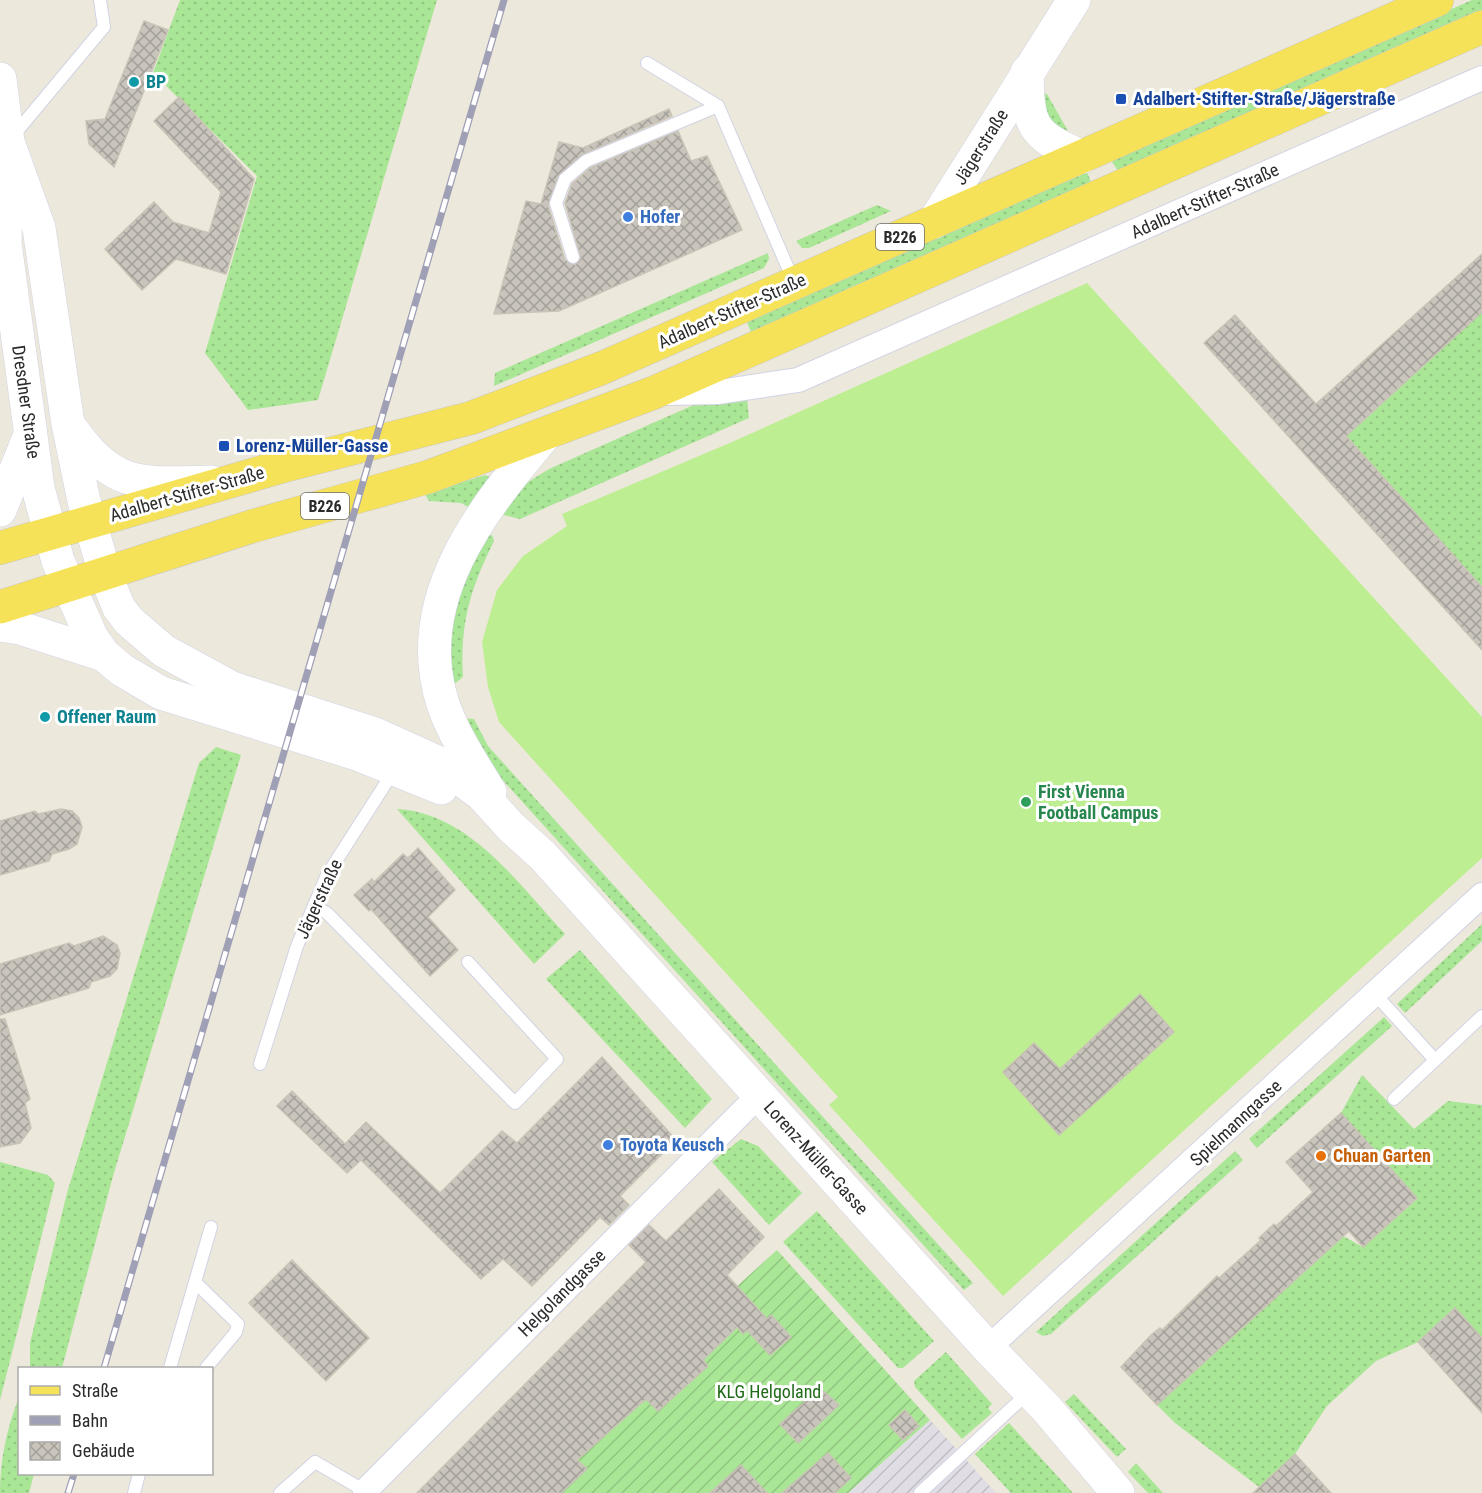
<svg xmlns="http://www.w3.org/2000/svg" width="1482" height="1493" font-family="'Roboto Condensed',sans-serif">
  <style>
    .industrial { fill: url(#industrial-furrows) }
    .grass { fill: url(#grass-dots) }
    .garden { fill: url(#garden-furrows) }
    .pitch { fill: #bdee92 }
    .building { fill: url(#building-cross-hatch); stroke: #c9c4b6; stroke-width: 1.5 }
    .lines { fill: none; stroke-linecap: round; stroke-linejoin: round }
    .lane-casing { stroke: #d1d3e4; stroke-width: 14 }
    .street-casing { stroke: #d1d3e4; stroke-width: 26 }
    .secondary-casing { stroke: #d1d3e4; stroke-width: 34 }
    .primary-casing { stroke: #c8c8c8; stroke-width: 34 }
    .lane { stroke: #fff; stroke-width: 12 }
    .street { stroke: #fff; stroke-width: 24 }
    .secondary { stroke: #fff; stroke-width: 33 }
    .primary { stroke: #f6e258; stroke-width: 33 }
    .rail-casing { stroke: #9f9fb6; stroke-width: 7 }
    .rail { stroke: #fff; stroke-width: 4.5; stroke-dasharray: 14; stroke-linecap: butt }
    .culture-dot { fill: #0f9aa8; stroke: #fff; stroke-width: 2 }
    .transit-dot { fill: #1a4fb4; stroke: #fff; stroke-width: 2 }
    .shop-dot { fill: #3f7fe0; stroke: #fff; stroke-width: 2 }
    .leisure-dot { fill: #2e9e5b; stroke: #fff; stroke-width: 2 }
    .food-dot { fill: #e8710a; stroke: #fff; stroke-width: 2 }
    .labels { text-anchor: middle; stroke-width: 6; stroke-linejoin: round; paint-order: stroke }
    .shield { fill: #fff; stroke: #6b6b6b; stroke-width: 1.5 }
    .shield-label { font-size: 16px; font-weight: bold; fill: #2b2b2b }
    .culture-label { font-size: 18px; font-weight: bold; fill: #0d838f; stroke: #fff; text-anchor: start }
    .transit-label { font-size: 18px; font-weight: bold; fill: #164399; stroke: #fff; text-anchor: start }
    .street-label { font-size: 18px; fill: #2b2b2b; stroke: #fff }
    .shop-label { font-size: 18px; font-weight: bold; fill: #366cbe; stroke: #fff; text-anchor: start }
    .leisure-label { font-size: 18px; font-weight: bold; fill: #27864d; stroke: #fff; text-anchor: start }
    .food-label { font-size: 18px; font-weight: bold; fill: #c56008; stroke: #fff; text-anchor: start }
    .park-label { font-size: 18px; fill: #206b17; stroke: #fff }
  </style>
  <defs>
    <pattern id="industrial-furrows" width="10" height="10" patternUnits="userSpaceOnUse" patternTransform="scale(1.5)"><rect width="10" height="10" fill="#e0dde5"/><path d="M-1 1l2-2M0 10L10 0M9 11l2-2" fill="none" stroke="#c0bec5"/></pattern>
    <pattern id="grass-dots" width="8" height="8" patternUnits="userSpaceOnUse" patternTransform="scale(1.5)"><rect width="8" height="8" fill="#a9e696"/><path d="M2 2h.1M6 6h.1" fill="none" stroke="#92c581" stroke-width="1.8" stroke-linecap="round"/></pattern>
    <pattern id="garden-furrows" width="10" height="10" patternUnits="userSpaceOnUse" patternTransform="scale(1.5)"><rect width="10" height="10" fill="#a9e696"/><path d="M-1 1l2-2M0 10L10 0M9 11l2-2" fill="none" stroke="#92c581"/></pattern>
    <pattern id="building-cross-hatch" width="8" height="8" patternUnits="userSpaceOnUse" patternTransform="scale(1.5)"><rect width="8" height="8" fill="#c9c4bc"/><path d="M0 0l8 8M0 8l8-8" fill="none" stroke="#a39f99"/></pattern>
  </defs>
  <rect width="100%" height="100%" fill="#ede8dc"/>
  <path class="industrial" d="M930,1420l66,73h-148z"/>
  <g class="grass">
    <path d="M180,0h257l-119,400 -70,10 -43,-57 52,-177 -104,-103z"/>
    <path d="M1472,0h10v11l-364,160 -7,-11z"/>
    <path d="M1040,92l7,2 21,37 -18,-7z"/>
    <path d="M1087,172l5,13 -340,149 -6,-14z"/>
    <path d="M877,205l14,6 -82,37h-7l-6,-7z"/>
    <path d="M768,253l1,6 -5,9 -270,118 1,-13z"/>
    <path d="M1482,312v275l-142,-157 15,-13 6,6z"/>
    <path d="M747,397l2,21 -229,101 -20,-5 28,-32 21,-13 149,-66z"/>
    <path d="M485,475l5,2 -20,31 -9,-5 -32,-2 -4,-7z"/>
    <path d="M492,535l2,6c-24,49 -34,81 -31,136l-10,8 -5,-36 13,-61 24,-52z"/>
    <path d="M461,718l13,1 14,27 485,537 -9,7 -465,-514z"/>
    <path d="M216,747l25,8 -128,421 -51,192h-32v-25l37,-150 132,-430z"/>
    <path d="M397,809c73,4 122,76 168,125l-31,30z"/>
    <path d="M1482,924v17l-77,72 -8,-9z"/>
    <path d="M580,950l132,149 -27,29 -139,-149z"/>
    <path d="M1384,1017l8,9 -135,122 -8,-9z"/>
    <path d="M1362,1075l52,54 34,-28 34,4v233l-27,-29 -37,33 -42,19 -49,45 -32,48 -36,33 -84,-64 -18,-18 186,-169 20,11 54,-48 -76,-86z"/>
    <path d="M741,1139l17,7 44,47 -33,32 -57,-63z"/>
    <path d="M1235,1151l8,9 -192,174 -8,2 -7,-4z"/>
    <path d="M0,1162l48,13 7,8 -55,217z"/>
    <path d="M817,1211l117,130 -31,27h-5l-115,-126z"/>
    <path d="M946,1352l46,52 -4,4 4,5 -30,26 -47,-52 -1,-6z"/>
    <path d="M1074,1394l52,55 -9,8 -52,-55z"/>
    <path d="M19,1397l1,77h14l-5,19h-29c0,-34 7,-65 19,-96z"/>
    <path d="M1009,1423l64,70h-62l-36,-39z"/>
    <path d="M1136,1463l27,30h-15l-20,-21z"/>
  </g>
  <path class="garden" d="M777,1250l153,170 -82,73h-339z"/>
  <path class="pitch" d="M1087,283l395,434v141l-479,438 -174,-191 9,-8 -339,-375 -11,-35 -6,-45 15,-52 26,-34 44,-30 -5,-12 170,-72z"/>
  <g class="building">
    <path d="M144,21l24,9 -54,137 -25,-23 -3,-23 19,-2z"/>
    <path d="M179,97l75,82 -28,95 -50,-15 -34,31 -37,-41 49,-47 19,20 36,11 12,-41 -67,-71z"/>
    <path d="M669,109l3,7 -89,38 -25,22 -10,29 17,55 10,5 6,-7 -16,-55 7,-19 18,-16 88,-37 13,30 16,-5 35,74 -183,81 -65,3 32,-113 15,3 18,-62 24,6z"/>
    <path d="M1482,254v58l-136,124 136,151v63l-278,-307 31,-28 81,89z"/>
    <path d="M61,809l11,2 7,7 3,9 -5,17 -8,5 -17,5 -3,7 -49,14v-54l35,-10 3,3z"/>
    <path d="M418,848l37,42 -27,27 30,33 -28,26 -59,-67 -2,2 -15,-16 18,-16 2,3 29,-28 5,4z"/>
    <path d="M103,936l14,9 3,8 -3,16 -7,7 -19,6 -2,6 -89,27v-51l69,-21 5,3z"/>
    <path d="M1140,994l34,38 -115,103 -56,-63 31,-29 26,26z"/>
    <path d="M0,1019h5l25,80 -5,4 6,25 -11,15 -20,4z"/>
    <path d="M602,1057l74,83 -56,56 9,9 -20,20 -9,-8 -68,69 -29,-27 -22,20 -120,-119 -14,13 -70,-67 15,-15 53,53 21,-22 74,71 62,-62 15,12z"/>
    <path d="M1341,1113l76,85 -54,49 -14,-16 -192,174 -36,-38 31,-33 8,-6 2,2 55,-54 2,2 42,-38 -2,-2 15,-14 2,2 37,-34 -27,-30z"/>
    <path d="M719,1189l45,48 -37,38 40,44 4,-4 20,22 -21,18 -23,-25 -4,4 -6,-7 -34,33 5,6 -50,45 -12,-12 -69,61 10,9 -26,24h-144l229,-231 -17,-17 20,-20 17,16z"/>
    <path d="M292,1260l77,78 -43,43 -77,-78z"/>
    <path d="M1455,1308l27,30v75l-64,-71z"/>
    <path d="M820,1388l19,17 -41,38 -18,-19z"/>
    <path d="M905,1410l14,16 -16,14 -14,-15z"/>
    <path d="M828,1453l23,25 -16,15h-53z"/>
    <path d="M1295,1454l36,39h-78z"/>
    <path d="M741,1465l26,28h-57z"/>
  </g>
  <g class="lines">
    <defs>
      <g id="lane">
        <path d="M647,63l71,43 76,176"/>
        <path d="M13,136l91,-109 -4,-27"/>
        <path d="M573,257l-17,-54 9,-24 21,-18 132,-55"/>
        <path d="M314,906l13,7 188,190 42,-44 -89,-97"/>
        <path d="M1375,994l60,66"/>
        <path d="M260,1064l37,-118 30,-71 68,-106"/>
        <path d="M1394,1099l88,-83"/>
        <path d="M195,1282l43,42 -2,8 -30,36"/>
        <path d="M170,1368l41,-141"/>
        <path d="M134,1493l5,-19"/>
        <path d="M280,1493l35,-31 50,29"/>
        <path d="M920,1493l109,-101"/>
      </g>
      <g id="street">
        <path d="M664,393l55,-1 79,-12 684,-302"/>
        <path d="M988,1348l494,-453"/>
        <path d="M365,1491l394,-396"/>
      </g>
      <g id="secondary">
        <path d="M1027,72c1,55 4,62 55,85"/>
        <path d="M0,79l8,63 -3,101 33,245 20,73 33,75 13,19 18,15 39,23 196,61 84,34"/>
        <path d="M8,142l31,86 29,196 16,77 21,73 14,34 10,13 35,30 68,37 143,46 62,28 44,32 30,33 32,29 445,492 58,60 72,85"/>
        <path d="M934,222l140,-222"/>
        <path d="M71,428c44,62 69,55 140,54"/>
        <path d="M0,510l29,-73"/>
        <path d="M0,625l20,3 84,27"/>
        <path d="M490,792c-17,-28 -36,-56 -47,-88 -34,-104 39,-195 102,-269"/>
      </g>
      <g id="primary">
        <path d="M0,548l287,-83 184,-47 131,-50 835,-368"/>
        <path d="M0,607l253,-81 175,-49 225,-84 829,-366"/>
      </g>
    </defs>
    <use href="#lane" class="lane-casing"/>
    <use href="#street" class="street-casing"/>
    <use href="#secondary" class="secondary-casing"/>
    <use href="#primary" class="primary-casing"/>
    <use href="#lane" class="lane"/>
    <use href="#street" class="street"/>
    <use href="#secondary" class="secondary"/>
    <use href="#primary" class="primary"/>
    <defs>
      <g id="rail">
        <path d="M104,1368l400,-1368"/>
        <path d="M68,1493l6,-19"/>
      </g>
    </defs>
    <use href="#rail" class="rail-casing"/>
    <use href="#rail" class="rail"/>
  </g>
  <g class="culture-dot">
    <circle cx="134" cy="82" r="6"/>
    <circle cx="45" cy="717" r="6"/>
  </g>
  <g class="transit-dot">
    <rect x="1115" y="93" width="12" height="12" rx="3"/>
    <rect x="218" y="440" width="12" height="12" rx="3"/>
  </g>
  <g class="shop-dot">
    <circle cx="628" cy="217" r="6"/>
    <circle cx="608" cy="1145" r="6"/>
  </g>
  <circle class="leisure-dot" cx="1026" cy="802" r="6"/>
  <circle class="food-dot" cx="1321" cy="1156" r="6"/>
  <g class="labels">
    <g class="shield">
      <rect x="876" y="224" width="48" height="26" rx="4.5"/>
      <rect x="301" y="493" width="48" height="26" rx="4.5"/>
    </g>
    <g class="shield-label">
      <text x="900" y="243">B226</text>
      <text x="325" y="512">B226</text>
    </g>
    <g class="culture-label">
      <text x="146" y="88">BP</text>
      <text x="57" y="723">Offener Raum</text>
    </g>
    <g class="transit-label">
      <text x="1133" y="105">Adalbert-Stifter-Straße/Jägerstraße</text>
      <text x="236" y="452">Lorenz-Müller-Gasse</text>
    </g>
    <g class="street-label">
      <text transform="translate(981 147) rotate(-58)" y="6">Jägerstraße</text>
      <text transform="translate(1205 201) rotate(-24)" y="6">Adalbert-Stifter-Straße</text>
      <text transform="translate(732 311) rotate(-24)" y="6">Adalbert-Stifter-Straße</text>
      <text transform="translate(26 402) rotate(82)" y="6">Dresdner Straße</text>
      <text transform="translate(187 494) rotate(-16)" y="6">Adalbert-Stifter-Straße</text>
      <text transform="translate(319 899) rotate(-65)" y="6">Jägerstraße</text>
      <text transform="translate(1236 1123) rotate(-43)" y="6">Spielmanngasse</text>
      <text transform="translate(816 1158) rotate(48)" y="6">Lorenz-Müller-Gasse</text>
      <text transform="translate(562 1293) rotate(-45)" y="6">Helgolandgasse</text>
    </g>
    <g class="shop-label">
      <text x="640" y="223">Hofer</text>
      <text x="620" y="1151">Toyota Keusch</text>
    </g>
    <g class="leisure-label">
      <text x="1038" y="798">First Vienna<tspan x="1038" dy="21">Football Campus</tspan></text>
    </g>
    <g class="food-label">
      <text x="1333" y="1162">Chuan Garten</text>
    </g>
    <g class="park-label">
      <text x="769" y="1398">KLG Helgoland</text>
    </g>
  </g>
  <rect x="18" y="1367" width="195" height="108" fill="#ffffff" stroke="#aaaaaa" stroke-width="1.5"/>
  <rect x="30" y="1386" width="30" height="9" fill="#f6e258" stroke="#aaaaaa" stroke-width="1.5"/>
  <text x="72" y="1397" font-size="18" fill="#2b2b2b">Straße</text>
  <rect x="30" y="1416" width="30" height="9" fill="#9f9fb6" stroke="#aaaaaa" stroke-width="1.5"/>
  <text x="72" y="1427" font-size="18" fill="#2b2b2b">Bahn</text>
  <rect x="30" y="1442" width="30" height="18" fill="url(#building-cross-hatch)" stroke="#aaaaaa" stroke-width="1.5"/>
  <text x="72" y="1457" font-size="18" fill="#2b2b2b">Gebäude</text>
</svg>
